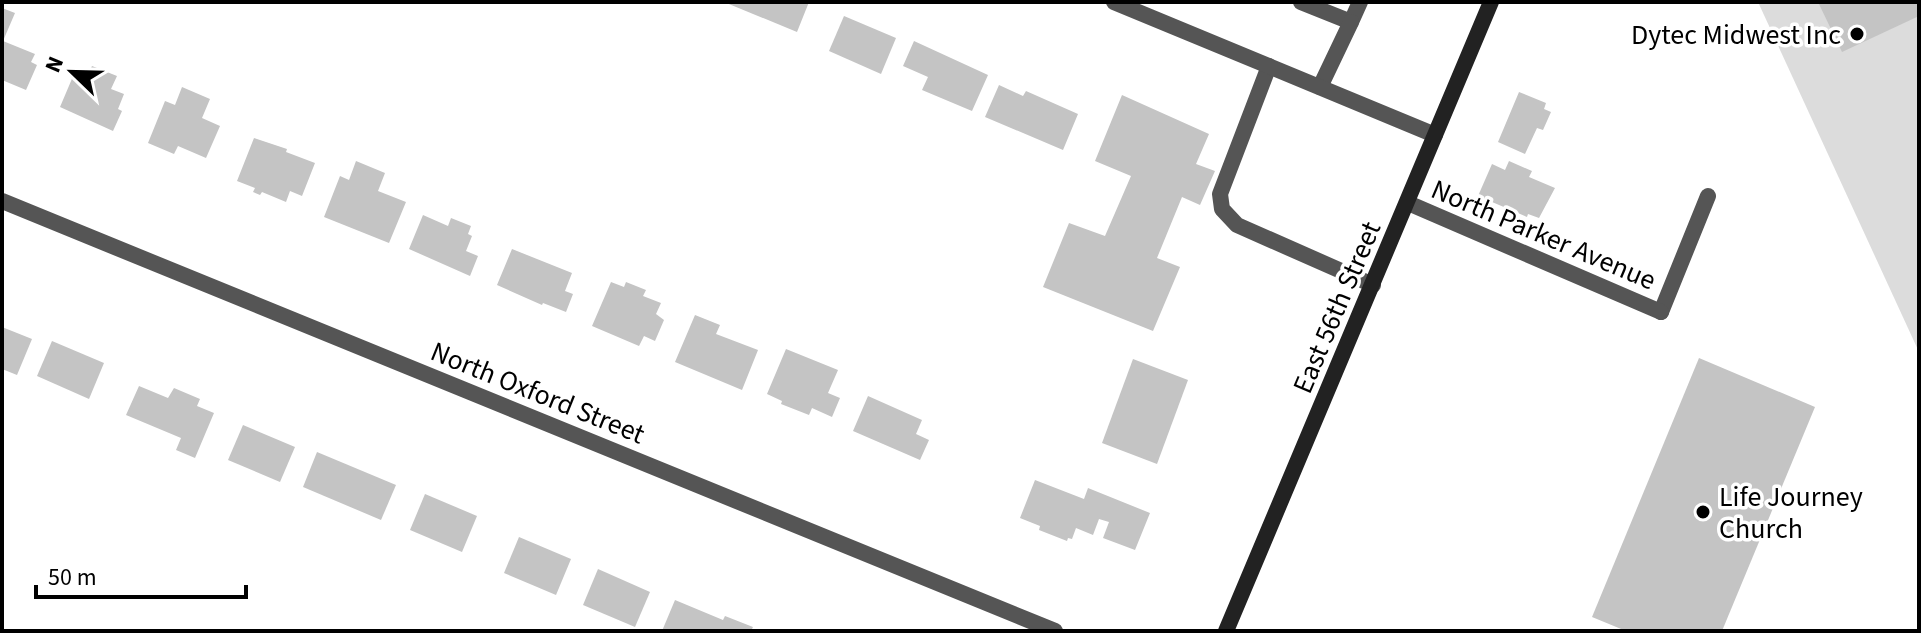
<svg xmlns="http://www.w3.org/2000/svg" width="1921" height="633" font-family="'Source Sans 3',sans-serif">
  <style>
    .green { fill: #dcdcdc }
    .building { fill: #c4c4c4 }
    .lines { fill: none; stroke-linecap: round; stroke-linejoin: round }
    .lane { stroke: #555; stroke-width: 16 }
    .street { stroke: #555; stroke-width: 16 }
    .secondary { stroke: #222; stroke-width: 16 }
    .poi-dot { fill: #000; stroke: #fff; stroke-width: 3 }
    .labels { text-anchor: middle; stroke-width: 7; stroke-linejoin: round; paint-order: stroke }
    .poi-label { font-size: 28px; fill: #000; stroke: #fff; text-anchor: end }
    .street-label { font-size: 28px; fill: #000; stroke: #fff }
  </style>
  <rect width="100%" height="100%" fill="#fff"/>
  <path class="green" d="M1758,2h161v350z"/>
  <g class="building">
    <path d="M724,2h85l-12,30z"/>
    <path d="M1818,2h101v14l-77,36z"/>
    <path d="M2,8l13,5 -12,28 32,13 -4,8 6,3 -11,25 -24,-10z"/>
    <path d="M844,16l52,22 -15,36 -52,-23z"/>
    <path d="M914,41l74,34 -16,36 -50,-21 6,-13 -25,-11z"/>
    <path d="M92,66l25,10 -6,13 13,5 -6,15 4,2 -9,20 -53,-24 14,-33 12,5z"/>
    <path d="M999,85l24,11 3,-5 52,23 -15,36 -78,-33z"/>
    <path d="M182,87l28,12 -8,19 18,8 -14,32 -28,-12 -4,8 -26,-11 17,-42 10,4z"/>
    <path d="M1519,92l27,11 -2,6 7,3 -8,18 -6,-2 -12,26 -27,-12z"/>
    <path d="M1122,95l87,39 -13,30 19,7 -15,34 -18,-8 -25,61 23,9 -27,64 -110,-44 26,-64 36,13 26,-60 -36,-15z"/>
    <path d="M254,138l33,11 -1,3 29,11 -13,33 -12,-5 -4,11 -24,-10 -2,3 -7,-3 2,-4 -18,-7z"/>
    <path d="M356,161l29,12 -7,18 28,11 -17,41 -65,-26 16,-41 9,4z"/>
    <path d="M1509,161l23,10 -3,6 26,11 -16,30 -11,-4 -1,3 -49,-21 14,-32 13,6z"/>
    <path d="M423,215l25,11 3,-8 20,8 -3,8 4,2 -6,15 12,5 -8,20 -61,-27z"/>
    <path d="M512,249l60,24 -7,18 8,3 -7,18 -23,-9 -1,2 -45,-20z"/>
    <path d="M611,282l13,5 2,-5 20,8 -3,6 18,7 -5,11 8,6 -9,21 -11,-5 -5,10 -47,-20z"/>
    <path d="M695,315l25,10 -4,9 42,16 -16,40 -67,-28z"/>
    <path d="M2,327l30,12 -15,36 -15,-6z"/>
    <path d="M52,341l52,22 -15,36 -52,-23z"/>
    <path d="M786,349l52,21 -10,23 12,5 -8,19 -20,-9 -3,7 -28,-11 1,-3 -15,-7z"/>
    <path d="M1699,358l116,49 -93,224h-96l-34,-14z"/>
    <path d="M1133,359l55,21 -31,84 -55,-21z"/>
    <path d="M139,386l29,12 6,-10 26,11 -3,7 17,7 -19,45 -19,-8 5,-12 -55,-23z"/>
    <path d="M868,396l54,24 -6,14 13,6 -9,20 -67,-29z"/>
    <path d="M243,425l52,22 -15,35 -52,-22z"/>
    <path d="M317,452l79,33 -15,35 -78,-33z"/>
    <path d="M1035,480l49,19 4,-11 62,25 -15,37 -32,-12 6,-16 -10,-3 -6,16 -17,-7 -4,11 -4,-1 -1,3 -28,-11 1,-4 -20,-8z"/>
    <path d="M425,494l52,22 -15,36 -52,-22z"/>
    <path d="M519,537l52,22 -15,36 -52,-22z"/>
    <path d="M598,569l52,23 -15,35 -52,-22z"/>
    <path d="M675,600l48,20 2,-4 28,11 -2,4h-89z"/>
  </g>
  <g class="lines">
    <g class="lane">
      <path d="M1301,2l50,20 9,-20"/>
      <path d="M1269,66l-49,128 2,15 15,16 136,60"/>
      <path d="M1320,87l31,-65"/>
      <path d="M1661,312l47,-116"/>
    </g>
    <g class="street">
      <path d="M1114,2l321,133"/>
      <path d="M2,201l1053,430"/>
      <path d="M1408,203l253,109"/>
    </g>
    <path class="secondary" d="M1226,631l265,-629"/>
  </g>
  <g class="poi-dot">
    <circle cx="1857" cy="34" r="8"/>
    <circle cx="1703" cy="512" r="8"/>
  </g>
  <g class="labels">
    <g class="poi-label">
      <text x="1841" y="44">Dytec Midwest Inc</text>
      <text x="1719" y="506" text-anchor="start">Life Journey<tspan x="1719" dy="32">Church</tspan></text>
    </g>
    <g class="street-label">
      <text transform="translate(1544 234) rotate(23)" y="10">North Parker Avenue</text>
      <text transform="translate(1336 307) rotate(-67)" y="10">East 56th Street</text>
      <text transform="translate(538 392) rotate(22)" y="10">North Oxford Street</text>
    </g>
  </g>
  <rect width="1921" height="633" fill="none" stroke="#000000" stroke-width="8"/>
  <g transform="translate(72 72) rotate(293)" stroke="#ffffff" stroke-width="6" paint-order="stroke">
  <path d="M0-6L14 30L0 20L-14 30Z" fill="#000000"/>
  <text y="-12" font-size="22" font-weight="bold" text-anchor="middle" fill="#000000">N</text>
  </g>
  <path d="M36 585v12h210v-12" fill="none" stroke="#000000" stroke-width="4"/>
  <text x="48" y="585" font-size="24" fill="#000000" stroke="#ffffff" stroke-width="6" paint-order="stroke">50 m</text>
</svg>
